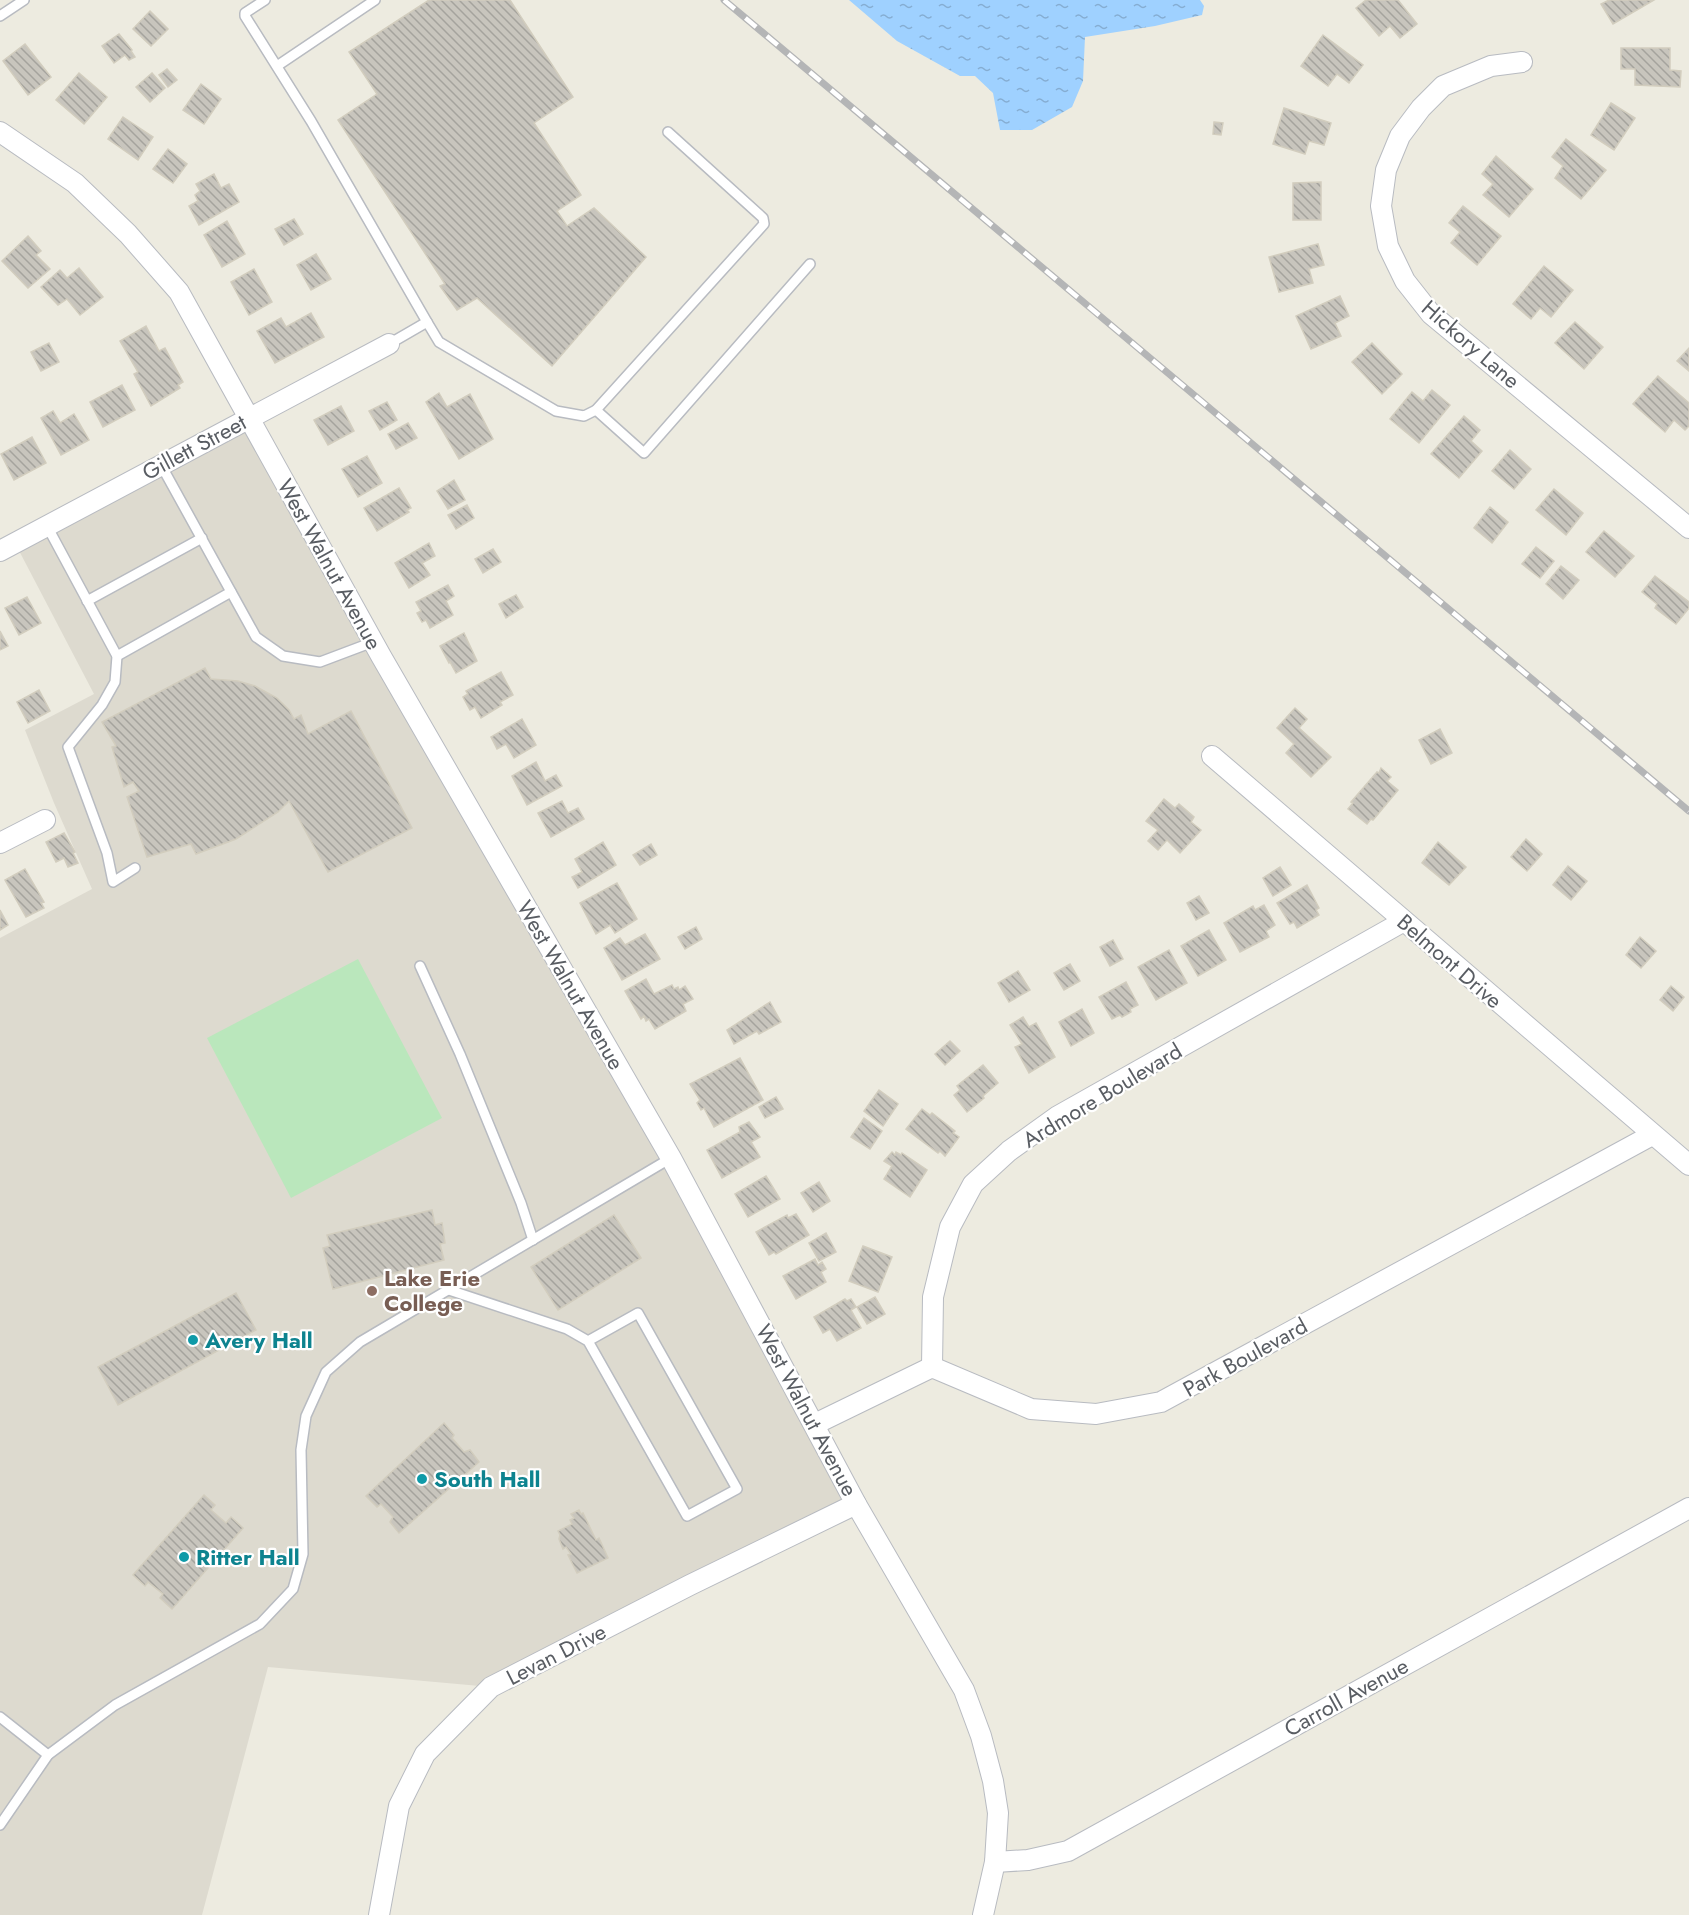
<svg xmlns="http://www.w3.org/2000/svg" width="1689" height="1915" font-family="Jost,sans-serif">
  <style>
    .education { fill: #dddacf }
    .green { fill: #bae7bc }
    .water { fill: url(#water-ripples) }
    .building { fill: url(#building-back-hatch); stroke: #d2cdbe; stroke-width: 1.5 }
    .lines { fill: none; stroke-linecap: round; stroke-linejoin: round }
    .service-casing { stroke: #b8bbc1; stroke-width: 12 }
    .minor-casing { stroke: #b8bbc1; stroke-width: 22 }
    .service { stroke: #fff; stroke-width: 9 }
    .minor { stroke: #fff; stroke-width: 20 }
    .rail-casing { stroke: #b4b5b6; stroke-width: 7 }
    .rail { stroke: #fff; stroke-width: 4.5; stroke-dasharray: 14; stroke-linecap: butt }
    .education-dot { fill: #8d6e63; stroke: #fff; stroke-width: 2 }
    .culture-dot { fill: #0f9aa8; stroke: #fff; stroke-width: 2 }
    .labels { text-anchor: middle; stroke-width: 4.5; stroke-linejoin: round; paint-order: stroke }
    .street-label { font-size: 22px; fill: #595d63; stroke: #fff }
    .education-label { font-size: 22px; font-weight: bold; fill: #785e54; stroke: #fff; text-anchor: start }
    .culture-label { font-size: 22px; font-weight: bold; fill: #0d838f; stroke: #fff; text-anchor: start }
  </style>
  <defs>
    <pattern id="water-ripples" width="26" height="14" patternUnits="userSpaceOnUse" patternTransform="scale(1.5)"><rect width="26" height="14" fill="#9fd1ff"/><path d="M2 4q2-2 4 0t4 0M15 11q2-2 4 0t4 0" fill="none" stroke="#85add2"/></pattern>
    <pattern id="building-back-hatch" width="6" height="6" patternUnits="userSpaceOnUse" patternTransform="scale(1.5)"><rect width="6" height="6" fill="#c8c5bd"/><path d="M-1 5l2 2M0 0l6 6M5-1l2 2" fill="none" stroke="#a5a39d"/></pattern>
  </defs>
  <rect width="100%" height="100%" fill="#edebe0"/>
  <path class="education" d="M249,418l607,1086 -365,183 -223,-20 -66,248h-202v-977l92,-49 -38,-86 -29,-73 69,-36 -79,-151z"/>
  <path class="green" d="M358,959l84,159 -151,80 -84,-160z"/>
  <path class="water" d="M849,0h351l4,6 -2,9 -47,11 -70,11 -2,44 -11,26 -40,23h-32l-7,-37 -18,-17h-15l-63,-35z"/>
  <g class="building">
    <path d="M429,0h81l63,97 -39,26 47,72 -24,16 10,15 27,-18 52,49 -94,109 -75,-68 -20,12 -17,-24 5,-2 -107,-164 39,-26 -28,-42z"/>
    <path d="M1366,0h32l19,24 -17,14 -10,-12 -11,10 -23,-28z"/>
    <path d="M1609,0h45l-41,24 -12,-20z"/>
    <path d="M150,11l18,18 -17,17 -18,-17z"/>
    <path d="M119,34l13,16 -1,1 4,6 -6,3 -4,-5 -11,8 -12,-17z"/>
    <path d="M1323,35l40,30 -14,18 -12,-9 -9,12 -27,-20z"/>
    <path d="M25,44l26,33 -23,18 -25,-34z"/>
    <path d="M1621,48h49v22l11,1 -1,16 -45,-2v-16h-14z"/>
    <path d="M167,69l10,11 -9,7 -9,-12z"/>
    <path d="M79,73l28,24 -23,27 -28,-24z"/>
    <path d="M152,73l13,15 -15,14 -14,-15z"/>
    <path d="M201,84l20,15 -17,25 -21,-14z"/>
    <path d="M1611,103l24,15 -21,32 -23,-15z"/>
    <path d="M1284,108l47,15 -7,22 -15,-4 -4,13 -32,-10z"/>
    <path d="M123,117l30,20 -15,23 -30,-21z"/>
    <path d="M1214,122l9,1 -2,12 -8,-1z"/>
    <path d="M1566,139l40,31 -25,29 -26,-21 8,-12 -11,-9z"/>
    <path d="M168,149l19,15 -14,19 -20,-14z"/>
    <path d="M1496,156l37,33 -24,28 -26,-22 10,-11 -11,-10z"/>
    <path d="M214,174l7,14 8,-4 10,18 -40,23 -10,-19 9,-5 -3,-6 5,-4 -4,-7z"/>
    <path d="M1321,182v38h-28v-37z"/>
    <path d="M1463,206l38,30 -24,29 -26,-22 9,-11 -11,-9z"/>
    <path d="M294,219l9,15 -19,11 -9,-16z"/>
    <path d="M227,221l18,33 -23,13 -18,-32z"/>
    <path d="M28,236l13,15 -5,4 14,14 -22,19 -26,-27z"/>
    <path d="M1318,244l6,21 -15,4 4,14 -34,9 -10,-35z"/>
    <path d="M316,254l15,25 -20,11 -14,-25z"/>
    <path d="M1544,266l29,24 -22,27 -11,-9 -9,11 -18,-15z"/>
    <path d="M79,268l24,29 -23,18 -13,-16 -9,6 -17,-18 19,-17 7,8z"/>
    <path d="M254,269l18,33 -23,13 -18,-33z"/>
    <path d="M1340,296l9,20 -14,7 6,13 -30,13 -15,-33z"/>
    <path d="M311,313l13,24 -49,26 -18,-32 24,-13 5,9z"/>
    <path d="M1575,322l28,25 -19,22 -29,-26z"/>
    <path d="M146,326l13,25 6,-3 18,34 -5,3 2,3 -29,18 -17,-32 4,-2 -18,-31z"/>
    <path d="M49,343l10,19 -18,9 -10,-19z"/>
    <path d="M1372,343l30,31 -20,20 -30,-32z"/>
    <path d="M1689,348v23l-12,-10z"/>
    <path d="M1658,376l31,27v23l-4,4 -11,-10 -9,12 -32,-28z"/>
    <path d="M122,385l13,25 -32,17 -13,-25z"/>
    <path d="M1432,390l18,15 -31,38 -29,-24 22,-27 11,9z"/>
    <path d="M439,393l8,14 23,-13 23,45 -34,20 -33,-57z"/>
    <path d="M387,402l10,18 -17,10 -11,-19z"/>
    <path d="M341,406l13,25 -26,14 -14,-25z"/>
    <path d="M53,411l7,12 14,-9 15,26 -28,15 -20,-37z"/>
    <path d="M1464,416l16,14 -9,11 11,10 -23,27 -28,-24z"/>
    <path d="M408,423l9,15 -21,11 -8,-15z"/>
    <path d="M32,437l14,26 -32,17 -13,-26z"/>
    <path d="M1510,450l21,19 -17,20 -22,-18z"/>
    <path d="M367,456l15,27 -24,14 -16,-28z"/>
    <path d="M454,480l11,20 -17,9 -11,-18z"/>
    <path d="M399,488l12,20 -4,2 2,2 -32,19 -13,-23z"/>
    <path d="M1554,489l29,24 -17,22 -30,-25z"/>
    <path d="M467,505l7,13 -18,11 -8,-14z"/>
    <path d="M1490,507l18,15 -16,21 -18,-15z"/>
    <path d="M1604,531l30,25 -19,21 -29,-25z"/>
    <path d="M429,543l6,13 -13,7 8,12 -21,13 -14,-25z"/>
    <path d="M1536,547l18,14 -14,17 -18,-14z"/>
    <path d="M493,549l8,13 -18,11 -8,-14z"/>
    <path d="M1561,566l18,14 -16,19 -17,-15z"/>
    <path d="M1655,576l34,26v6l-13,16 -21,-16 2,-4 -15,-12z"/>
    <path d="M448,585l6,11 -8,5 7,14 -23,13 -4,-8 -4,2 -5,-9 4,-2 -5,-9z"/>
    <path d="M516,595l7,12 -17,11 -7,-14z"/>
    <path d="M27,597l14,26 -22,12 -14,-27z"/>
    <path d="M0,631l8,15 -8,4z"/>
    <path d="M464,633l13,28 -21,12 -6,-11 -1,1 -9,-17z"/>
    <path d="M205,668l6,11 27,2 17,5 22,12 12,12 5,9 7,-4 7,19 43,-23 61,117 -84,44 -39,-71 -11,11 -42,27 -40,15 -5,-10 -44,13 -20,-60 12,-6 -6,-9 -9,5 -12,-40 4,-1 -14,-24z"/>
    <path d="M501,672l12,23 -13,7 2,3 -21,13 -6,-11 -5,3 -7,-13 5,-3 -2,-3z"/>
    <path d="M39,690l11,21 -22,12 -11,-21z"/>
    <path d="M1295,708l12,11 -8,9 32,29 -20,20 -25,-24 8,-9 -17,-16z"/>
    <path d="M522,719l14,26 -22,13 -8,-14 -9,5 -6,-12z"/>
    <path d="M1440,729l12,24 -21,11 -12,-24z"/>
    <path d="M536,762l9,19 11,-6 6,11 -35,19 -15,-29z"/>
    <path d="M1381,768l10,9 -4,4 11,9 -25,30 -2,-1 -4,5 -19,-15 5,-6 -2,-1 26,-30 2,1z"/>
    <path d="M1164,799l11,9 4,-4 15,13 -3,5 10,8 -21,23 -13,-13 -9,10 -10,-9 10,-11 -12,-9z"/>
    <path d="M562,801l6,12 10,-5 6,11 -33,18 -13,-24z"/>
    <path d="M64,833l11,19 -2,1 5,10 -10,4 -4,-9 -8,4 -10,-20z"/>
    <path d="M1526,839l16,15 -15,17 -16,-14z"/>
    <path d="M603,842l13,23 -38,23 -6,-11 10,-5 -7,-13z"/>
    <path d="M1438,842l28,25 -17,18 -27,-22z"/>
    <path d="M651,844l6,11 -17,10 -7,-10z"/>
    <path d="M1568,866l19,15 -16,19 -18,-15z"/>
    <path d="M1280,867l11,18 -18,11 -10,-18z"/>
    <path d="M25,869l19,33 -3,1 3,5 -18,9 -21,-37z"/>
    <path d="M617,883l20,36 -22,14 -5,-8 -14,9 -16,-31z"/>
    <path d="M1307,885l12,23 -3,2 3,5 -22,13 -3,-6 -4,2 -13,-21z"/>
    <path d="M1199,896l10,17 -13,7 -9,-17z"/>
    <path d="M1264,905l11,20 -9,6 3,6 -29,15 -16,-29 29,-17 2,4z"/>
    <path d="M0,910l8,15 -8,5z"/>
    <path d="M696,927l6,12 -17,10 -7,-12z"/>
    <path d="M1209,930l17,30 -28,16 -17,-30z"/>
    <path d="M645,934l15,25 -38,21 -18,-32 16,-10 5,7z"/>
    <path d="M1640,937l16,14 -15,17 -15,-13z"/>
    <path d="M1113,940l10,19 -13,7 -10,-19z"/>
    <path d="M1169,950l18,33 -31,17 -18,-33z"/>
    <path d="M1070,964l10,17 -16,9 -10,-17z"/>
    <path d="M1018,971l12,19 -21,12 -11,-19z"/>
    <path d="M646,979l8,15 18,-9 2,4 4,-2 1,3 6,-4 8,13 -10,5 3,7 -31,18 -6,-10 -3,2 -2,-5 -3,3 -16,-28z"/>
    <path d="M1126,982l12,23 -8,4 1,3 -9,5 -2,-2 -8,4 -13,-22z"/>
    <path d="M1671,986l13,11 -11,14 -13,-11z"/>
    <path d="M770,1002l11,20 -22,12 -2,-3 -23,13 -7,-14z"/>
    <path d="M1082,1009l12,24 -23,13 -12,-24z"/>
    <path d="M1023,1017l6,10 7,-4 19,34 -26,16 -14,-26 7,-3 -12,-19z"/>
    <path d="M950,1041l10,10 -15,14 -10,-11z"/>
    <path d="M740,1058l23,42 -49,27 -10,-19 -3,2 -4,-7 3,-3 -10,-16z"/>
    <path d="M983,1065l15,18 -15,13 1,2 -17,14 -13,-17 6,-5 -3,-4z"/>
    <path d="M879,1090l19,14 -15,22 -19,-15z"/>
    <path d="M776,1097l7,12 -18,9 -6,-11z"/>
    <path d="M922,1109l8,6 2,-2 23,18 -2,2 6,4 -14,19 -5,-5 -2,2 -32,-24z"/>
    <path d="M864,1118l18,13 -12,18 -19,-12z"/>
    <path d="M749,1122l11,15 -9,5 9,15 -38,21 -15,-28 33,-18 -1,-5z"/>
    <path d="M892,1152l3,3 1,-3 5,3 1,-2 25,17 -17,27 -26,-18 8,-13 -8,-5z"/>
    <path d="M766,1176l14,23 -32,18 -13,-23z"/>
    <path d="M819,1182l11,19 -17,11 -12,-19z"/>
    <path d="M432,1210l3,15 7,-2 3,20 -5,1 4,16 -111,29 -10,-41 7,-2 -3,-11z"/>
    <path d="M796,1214l13,21 -33,19 -2,-2 -5,3 -13,-23 31,-17 1,3z"/>
    <path d="M614,1215l27,43 -83,52 -27,-43z"/>
    <path d="M826,1233l10,19 -17,9 -10,-18z"/>
    <path d="M863,1246l29,11 -14,35 -29,-11z"/>
    <path d="M815,1259l3,6 4,-3 4,7 -5,3 5,10 -30,17 -13,-23z"/>
    <path d="M236,1293l20,37 -138,75 -20,-38z"/>
    <path d="M875,1297l10,17 -18,10 -10,-17z"/>
    <path d="M845,1299l2,2 4,-2 5,8 -5,3 10,18 -24,13 -7,-12 -7,4 -9,-16z"/>
    <path d="M444,1423l10,12 -2,3 12,14 6,-2 9,12 -80,71 -9,-11 3,-5 -12,-13 -4,3 -11,-11z"/>
    <path d="M204,1495l11,10 -4,5 15,13 5,-6 12,11 -71,81 -12,-11 3,-4 -15,-12 -3,4 -12,-11z"/>
    <path d="M579,1510l2,4 2,-1 13,27 3,-2 9,20 -31,15 -9,-18 3,-1 -5,-7 -3,2 -4,-10 1,-4 -2,-4 14,-7 -2,-4 4,-2 -3,-4z"/>
  </g>
  <g class="lines">
    <defs>
      <g id="service">
        <path d="M265,0l-20,13v3l66,105 116,201"/>
        <path d="M0,16l24,-16"/>
        <path d="M277,66l98,-66"/>
        <path d="M389,344l38,-22 12,20 117,69 28,5 12,-6 168,-186 -1,-6 -95,-86"/>
        <path d="M596,410l48,43 166,-189"/>
        <path d="M161,465l95,172 27,19 37,6 53,-20"/>
        <path d="M47,526l70,130 -2,26 -13,23 -34,42 39,106 6,29 22,-14"/>
        <path d="M87,601l115,-63"/>
        <path d="M117,656l114,-64"/>
        <path d="M420,966l40,88 61,149 12,37"/>
        <path d="M449,1290l118,39 21,12 99,175 50,-27 -99,-176 -50,28"/>
        <path d="M0,1717l48,38"/>
        <path d="M0,1825l48,-70 67,-50 145,-81 33,-35 10,-35 -2,-104 5,-34 20,-44 34,-30 311,-184"/>
      </g>
      <g id="minor">
        <path d="M1522,62l-31,4 -48,20 -22,22 -21,28 -14,34 -5,36 7,40 17,35 26,33 258,214"/>
        <path d="M0,132l75,51 53,51 51,58 202,364 290,502 185,346 108,186 17,46 12,45 5,32 -3,49 -12,53"/>
        <path d="M0,551l389,-207"/>
        <path d="M1212,756l477,409"/>
        <path d="M0,843l45,-23"/>
        <path d="M932,1367l1,-70 17,-70 23,-43 36,-33 49,-35 346,-195"/>
        <path d="M815,1424l117,-57 99,42 65,5 65,-12 491,-267"/>
        <path d="M995,1862l33,-2 40,-9 621,-343"/>
        <path d="M379,1915l20,-109 26,-52 66,-67 199,-102 166,-81"/>
      </g>
    </defs>
    <use href="#service" class="service-casing"/>
    <use href="#minor" class="minor-casing"/>
    <use href="#service" class="service"/>
    <use href="#minor" class="minor"/>
    <defs>
      <path id="rail" d="M724,0l965,811"/>
    </defs>
    <use href="#rail" class="rail-casing"/>
    <use href="#rail" class="rail"/>
  </g>
  <circle class="education-dot" cx="372" cy="1291" r="6"/>
  <g class="culture-dot">
    <circle cx="193" cy="1340" r="6"/>
    <circle cx="422" cy="1479" r="6"/>
    <circle cx="184" cy="1557" r="6"/>
  </g>
  <g class="labels">
    <g class="street-label">
      <text transform="translate(1471 344) rotate(41)" y="8">Hickory Lane</text>
      <text transform="translate(194 447) rotate(-28)" y="8">Gillett Street</text>
      <text transform="translate(330 564) rotate(61)" y="8">West Walnut Avenue</text>
      <text transform="translate(1450 961) rotate(41)" y="8">Belmont Drive</text>
      <text transform="translate(571 985) rotate(60)" y="8">West Walnut Avenue</text>
      <text transform="translate(1102 1095) rotate(-31)" y="8">Ardmore Boulevard</text>
      <text transform="translate(1245 1357) rotate(-29)" y="8">Park Boulevard</text>
      <text transform="translate(807 1410) rotate(62)" y="8">West Walnut Avenue</text>
      <text transform="translate(556 1654) rotate(-27)" y="8">Levan Drive</text>
      <text transform="translate(1346 1697) rotate(-29)" y="8">Carroll Avenue</text>
    </g>
    <g class="education-label">
      <text x="384" y="1286">Lake Erie<tspan x="384" dy="25">College</tspan></text>
    </g>
    <g class="culture-label">
      <text x="205" y="1348">Avery Hall</text>
      <text x="434" y="1487">South Hall</text>
      <text x="196" y="1565">Ritter Hall</text>
    </g>
  </g>
</svg>
